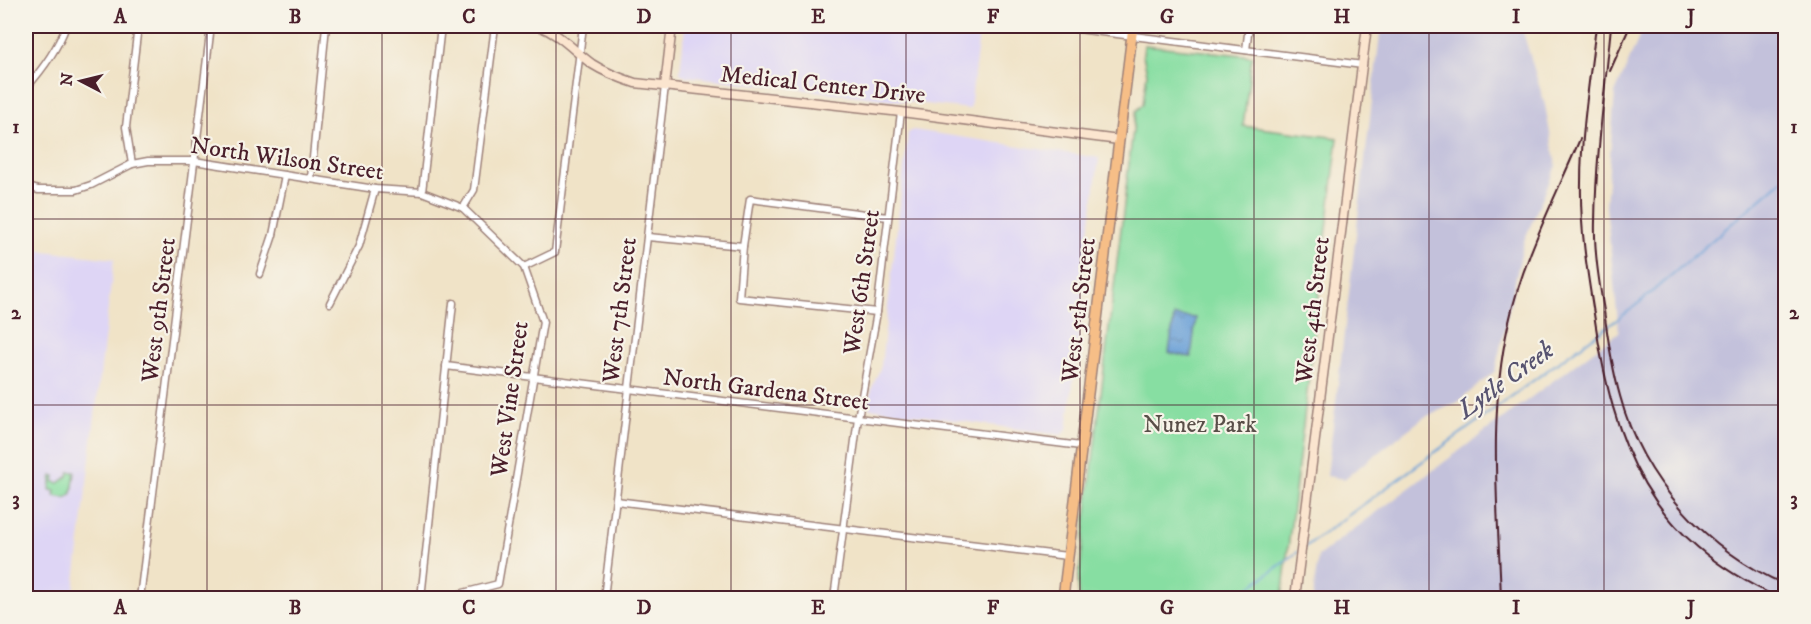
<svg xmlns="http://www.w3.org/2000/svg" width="1811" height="624" font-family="'IM FELL DW Pica',serif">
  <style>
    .built { fill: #ded5f5 }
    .industrial { fill: #c3c1db }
    .green { fill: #87dea2; stroke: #687e66; stroke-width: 1.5 }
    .water { fill: url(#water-ripples); stroke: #5a6081; stroke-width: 1.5 }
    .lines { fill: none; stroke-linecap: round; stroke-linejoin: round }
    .stream { stroke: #6aa0d7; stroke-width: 2 }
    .street-casing { stroke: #9d8179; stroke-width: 9 }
    .secondary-casing { stroke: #9d8179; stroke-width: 11 }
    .primary-casing { stroke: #9d8179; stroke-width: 12 }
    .street { stroke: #fff; stroke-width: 6 }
    .secondary { stroke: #fbe5cf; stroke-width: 8 }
    .primary { stroke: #f6be87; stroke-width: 9 }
    .rail { stroke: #4a1f2b; stroke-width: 2 }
    .grid { fill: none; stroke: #4a1f2b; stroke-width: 1.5; stroke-opacity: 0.55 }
    .labels { text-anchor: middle; stroke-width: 4.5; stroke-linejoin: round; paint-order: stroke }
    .street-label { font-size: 24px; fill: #4a1f2b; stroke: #f7f3e8 }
    .park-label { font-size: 24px; fill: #594f49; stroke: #f7f3e8 }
    .water-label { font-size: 26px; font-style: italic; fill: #575370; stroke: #f7f3e8 }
    .neatline { fill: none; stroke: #4a1f2b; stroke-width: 2 }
    .grid-label { font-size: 20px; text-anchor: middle; font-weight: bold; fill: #4a1f2b }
  </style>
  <defs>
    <pattern id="water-ripples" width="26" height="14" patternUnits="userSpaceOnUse" patternTransform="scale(1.5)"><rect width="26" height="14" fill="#6aa0d7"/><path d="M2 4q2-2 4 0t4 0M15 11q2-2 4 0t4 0" fill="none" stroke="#5982af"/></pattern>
  </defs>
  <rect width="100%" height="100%" fill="#f7f3e8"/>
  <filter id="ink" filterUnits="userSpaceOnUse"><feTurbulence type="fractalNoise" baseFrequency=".0167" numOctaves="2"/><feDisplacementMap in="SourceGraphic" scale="12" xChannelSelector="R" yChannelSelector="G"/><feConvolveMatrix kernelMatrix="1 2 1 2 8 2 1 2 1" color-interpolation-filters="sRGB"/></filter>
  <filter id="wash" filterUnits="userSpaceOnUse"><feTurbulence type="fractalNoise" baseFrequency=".008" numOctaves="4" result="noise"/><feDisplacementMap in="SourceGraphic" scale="24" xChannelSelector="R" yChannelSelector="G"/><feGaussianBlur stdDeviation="1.35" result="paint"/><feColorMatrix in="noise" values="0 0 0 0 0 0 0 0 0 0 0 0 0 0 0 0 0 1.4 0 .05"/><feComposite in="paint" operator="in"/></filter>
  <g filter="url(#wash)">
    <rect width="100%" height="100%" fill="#f0e3c7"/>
    <g class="built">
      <path d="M685,26h295l-10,83 -284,-33 -6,-3z"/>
      <path d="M913,130l186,28 -18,131 2,13 -16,128 -6,5 -193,-27 4,-20 9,-22 27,-233z"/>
      <path d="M26,249l88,10 -41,339h-47z"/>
    </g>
    <g class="industrial">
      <path d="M1381,26h140l24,79 11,61 -32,75 -29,130 -37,31 -35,16 -79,61 -17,-3z"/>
      <path d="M1644,26h141v572h-472l5,-42 301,-224 -13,-126 9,-113z"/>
    </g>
    <g class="green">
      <path d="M1144,45l108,11 -9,70 95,12 -56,460h-203l-1,-15 55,-453 3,-19 7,-7 4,-31 -4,-18z"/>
      <path d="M69,472h6l-3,21 -6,5 -12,-2 1,-5 -5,-1 2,-14h3l-1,6 5,1 9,-7z"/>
    </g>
    <path class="water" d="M1174,316l22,2 -5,39 -22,-4z"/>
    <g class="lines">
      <g class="stream">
        <path d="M1305,547l328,-239 153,-131"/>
        <path d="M1235,598l63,-46"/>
      </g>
    </g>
  </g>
  <g filter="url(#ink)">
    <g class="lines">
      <defs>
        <g id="street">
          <path d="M1054,26l309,39"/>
          <path d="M1246,50l3,-24"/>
          <path d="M26,88c17,-19 31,-38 40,-62"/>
          <path d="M132,164l-6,-37 12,-101"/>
          <path d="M311,178l15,-152"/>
          <path d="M26,186l12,4h38l15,-5 41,-21 16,-3h46l181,28 47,3 41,16 61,59 19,55 -45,262 -54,14"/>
          <path d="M422,192l19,-166"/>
          <path d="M463,208l11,-18 21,-164"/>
          <path d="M648,237l95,9"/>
          <path d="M524,267l31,-15 28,-226"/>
          <path d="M260,274l13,-39 12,-60"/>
          <path d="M330,303l29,-57 16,-57"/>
          <path d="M877,312l-138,-14 4,-52 7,-47 138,18"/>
          <path d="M446,366l635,80"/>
          <path d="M616,501l451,55"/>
          <path d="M140,598l71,-572"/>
          <path d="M421,598l32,-295"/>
          <path d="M604,598l61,-512"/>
          <path d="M834,598l24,-180 19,-106 24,-200"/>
        </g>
        <g id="secondary">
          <path d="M539,26c21,8 35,25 53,38 14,9 28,14 43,19l266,29 218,28"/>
          <path d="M665,86l7,-60"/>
          <path d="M1295,598l72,-572"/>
        </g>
        <path id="primary" d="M1063,598l70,-572"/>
      </defs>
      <use href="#street" class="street-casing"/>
      <use href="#secondary" class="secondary-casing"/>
      <use href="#primary" class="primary-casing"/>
      <use href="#street" class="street"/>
      <use href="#secondary" class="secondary"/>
      <use href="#primary" class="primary"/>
      <g class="rail">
        <path d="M1596,26c-6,52 -15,105 -15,157 -1,44 6,88 13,131 20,135 54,224 185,284"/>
        <path d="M1611,26c-6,64 -15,130 -16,195 -1,30 4,60 9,90 4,29 8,57 16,85 22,83 87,155 166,189"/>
        <path d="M1610,71l20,-45"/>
        <path d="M1501,598c-3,-90 -13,-183 7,-272 14,-65 46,-126 72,-187"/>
      </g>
    </g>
  </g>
  <path class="grid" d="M207,26v572M382,26v572M556,26v572M731,26v572M906,26v572M1080,26v572M1254,26v572M1429,26v572M1604,26v572M26,219h1760M26,405h1760"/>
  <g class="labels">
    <g class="street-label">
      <text transform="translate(823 84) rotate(6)" y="8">Medical Center Drive</text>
      <text transform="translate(287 158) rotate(8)" y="8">North Wilson Street</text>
      <text transform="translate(861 282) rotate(-82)" y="8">West 6th Street</text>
      <text transform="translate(158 310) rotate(-83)" y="8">West 9th Street</text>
      <text transform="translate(619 310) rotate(-83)" y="8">West 7th Street</text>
      <text transform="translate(1078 310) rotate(-83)" y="8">West 5th Street</text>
      <text transform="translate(1312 310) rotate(-83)" y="8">West 4th Street</text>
      <text transform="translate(766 389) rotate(7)" y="8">North Gardena Street</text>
      <text transform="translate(509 399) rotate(-82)" y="8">West Vine Street</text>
    </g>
    <g class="park-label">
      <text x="1200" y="432">Nunez Park</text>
    </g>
    <g class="water-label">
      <text transform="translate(1505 379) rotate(-36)" y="9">Lytle Creek</text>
    </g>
  </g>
  <rect width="1811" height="624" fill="none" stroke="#f7f3e8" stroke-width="66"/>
  <g transform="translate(81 81) rotate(277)" stroke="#f7f3e8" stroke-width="4.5" paint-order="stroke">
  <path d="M0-4.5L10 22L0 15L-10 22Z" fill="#4a1f2b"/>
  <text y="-9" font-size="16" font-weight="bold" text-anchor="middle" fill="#4a1f2b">N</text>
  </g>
  <rect x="33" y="33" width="1745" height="558" class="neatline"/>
  <g class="grid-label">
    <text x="120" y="23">A</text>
    <text x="295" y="23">B</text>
    <text x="469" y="23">C</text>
    <text x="644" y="23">D</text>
    <text x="818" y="23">E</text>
    <text x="993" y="23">F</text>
    <text x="1167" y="23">G</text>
    <text x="1342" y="23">H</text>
    <text x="1516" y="23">I</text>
    <text x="1691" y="23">J</text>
    <text x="16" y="133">1</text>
    <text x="1794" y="133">1</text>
    <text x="16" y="319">2</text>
    <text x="1794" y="319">2</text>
    <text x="16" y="505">3</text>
    <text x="1794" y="505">3</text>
    <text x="120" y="614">A</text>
    <text x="295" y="614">B</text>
    <text x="469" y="614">C</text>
    <text x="644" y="614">D</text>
    <text x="818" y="614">E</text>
    <text x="993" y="614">F</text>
    <text x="1167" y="614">G</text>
    <text x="1342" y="614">H</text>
    <text x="1516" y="614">I</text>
    <text x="1691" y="614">J</text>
  </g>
</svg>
